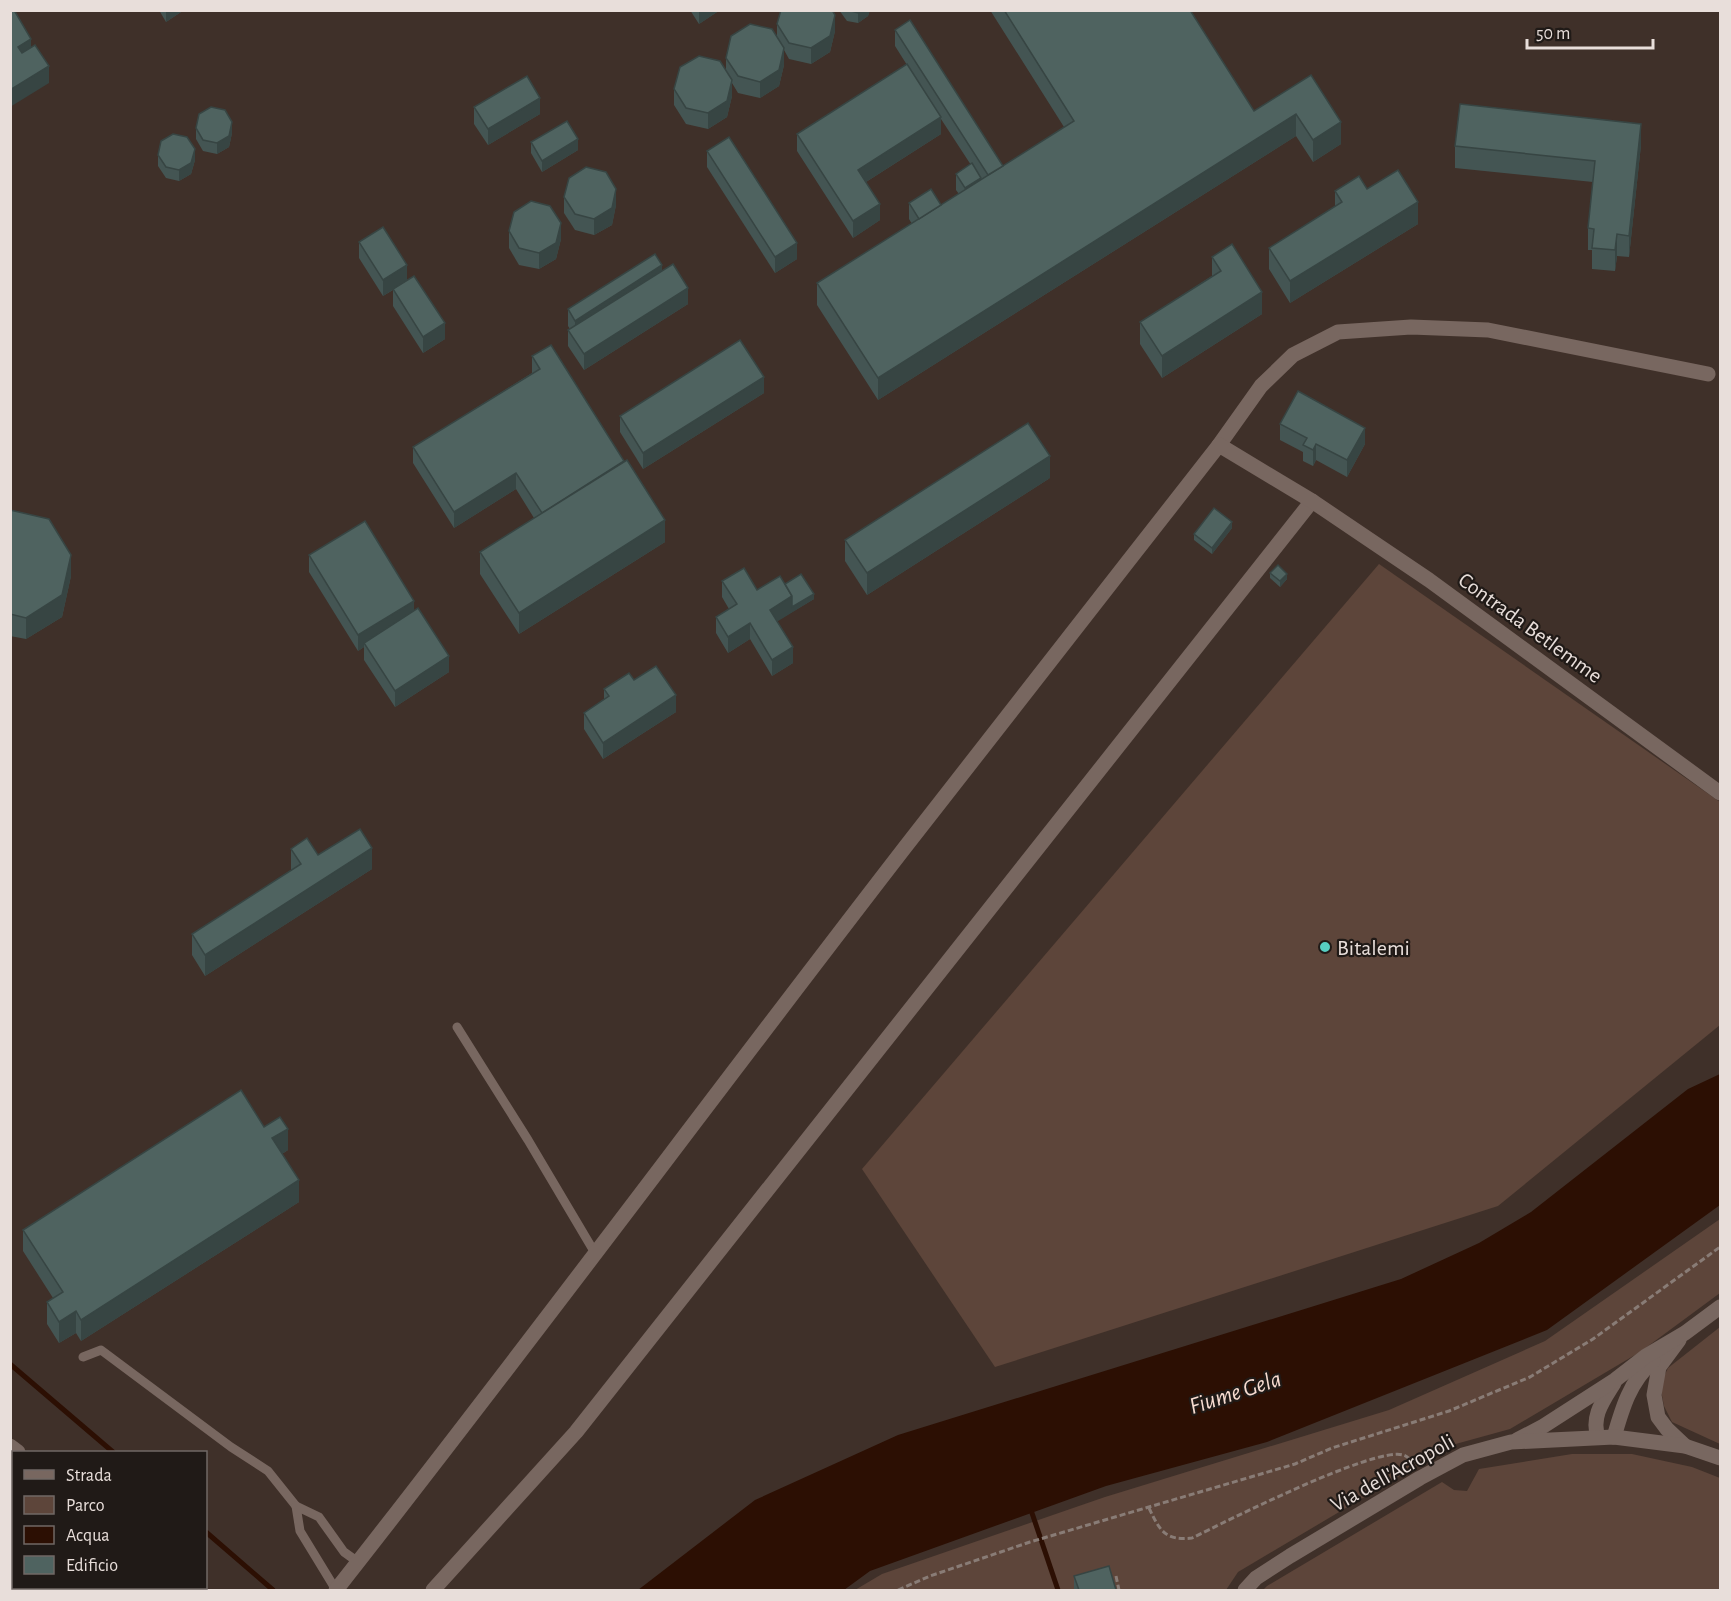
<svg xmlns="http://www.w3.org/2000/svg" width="1731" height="1601" font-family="'Alegreya Sans',sans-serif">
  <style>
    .green { fill: #5d453a }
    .water { fill: #2c0f03 }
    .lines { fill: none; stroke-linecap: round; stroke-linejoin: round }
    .stream { stroke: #2c0f03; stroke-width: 5 }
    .path { stroke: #897c76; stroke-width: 3; stroke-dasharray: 6 3; stroke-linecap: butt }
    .service { stroke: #786760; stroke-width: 9 }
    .minor { stroke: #786760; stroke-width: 15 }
    .tertiary { stroke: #786760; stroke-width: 15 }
    .wall { fill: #445553 }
    .shaded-wall { fill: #374543 }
    .building { fill: #4f6360; stroke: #374543; stroke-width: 1.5 }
    .poi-dot { fill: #57cec2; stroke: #201a17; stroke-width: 2 }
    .labels { text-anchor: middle; stroke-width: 4.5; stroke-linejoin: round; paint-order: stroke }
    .street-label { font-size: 22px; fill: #e8deda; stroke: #201a17 }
    .poi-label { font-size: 22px; fill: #e8deda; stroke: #201a17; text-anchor: start }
    .water-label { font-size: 24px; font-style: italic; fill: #f7dcd1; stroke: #201a17 }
  </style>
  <rect width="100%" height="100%" fill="#3f3029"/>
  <g class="green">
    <path d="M1379,564l341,238v223l-222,181 -503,161 -133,-198z"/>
    <path d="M1720,1219v74l-80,59 -130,77 -58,16 -214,127 -12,18h-371l27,-16 223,-77 284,-87 156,-69z"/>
    <path d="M1720,1327v117l-48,-22 -8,-16 -4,-21 8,-17z"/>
    <path d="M1572,1454h60l60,13 28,11v112h-457l4,-4 175,-104 12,8 13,1 12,-22z"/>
  </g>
  <path class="water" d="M1720,1074v131l-173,125 -280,112 -161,44 -236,85 -26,19h-206l117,-90 143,-65 503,-156 78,-36 52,-31 157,-123z"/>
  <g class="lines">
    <g class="stream">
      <path d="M10,1364l103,88"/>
      <path d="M1032,1513l26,77"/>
      <path d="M206,1532l67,58"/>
    </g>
    <g class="path">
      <path d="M1149,1508c11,23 16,33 43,30 33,-16 183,-92 211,-83 4,1 8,5 11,8"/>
      <path d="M1116,1576l3,14"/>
      <path d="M898,1590l32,-14 100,-34 265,-78 37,-16 117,-37 81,-34 63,-38 127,-92"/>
    </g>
    <g class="service">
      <path d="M457,1027l71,113 67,113"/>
      <path d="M83,1357l18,-7 130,97 37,24 28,35"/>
      <path d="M336,1590l-36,-59 -4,-25 23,11 25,35 14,10"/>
    </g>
    <g class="minor">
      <path d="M1219,445l42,-59 32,-31 45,-23 73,-5 77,3 220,44"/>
      <path d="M433,1590l143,-158 736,-931"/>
    </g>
    <g class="tertiary">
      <path d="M1679,1340l-20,27 -5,28 4,22 9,12 18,17"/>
      <path d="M1598,1437c-7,-21 5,-36 16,-54"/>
      <path d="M1614,1437c8,-28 16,-56 39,-76"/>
      <path d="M1517,1440l25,-13 73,-47 31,-24 39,-23 35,-26"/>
      <path d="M10,1446l8,6"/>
      <path d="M167,1588l4,2"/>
      <path d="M336,1590c193,-245 379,-497 570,-744 103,-134 209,-267 313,-401l93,56 117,79 291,213"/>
      <path d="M1245,1590l11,-12 34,-22 130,-78 43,-23 48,-13 103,-5 71,9 35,12"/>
    </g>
  </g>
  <g class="wall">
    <path d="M159,10h25l-18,12z"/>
    <path d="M690,10h30l-21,14z"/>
    <path d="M839,10h31l-2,6 -10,7 -11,-2z"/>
    <path d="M990,10h200l64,101 57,-36 30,69 -28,18 -17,-26 -418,264 -61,-95v-22l95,-59 -3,-5v-16l32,2 18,-11 -3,-4v-16l15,-9 -30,-46v15l-75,48 14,38 -27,18 -56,-87v-17l110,-69 -12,-19v-16l108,136 61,-39z"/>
    <path d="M777,24l58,7 -5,21 -19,12 -22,-5 -5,-9v15l-5,21 -19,12 -22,-5 -6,-10v13l-5,21 -19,12 -22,-5 -12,-19v-16l52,-19v-12l51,-20z"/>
    <path d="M474,107l66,7 -52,31 -14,-21z"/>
    <path d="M196,128l36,5 -3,14 -12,7 -14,-3 -7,-12z"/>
    <path d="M531,142l47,8 -36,22 -11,-19z"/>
    <path d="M1641,145l-12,112 -12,-1 -2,15 -23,-2v-19h-4v-22l5,-46 -138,-14v-22z"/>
    <path d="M707,151l90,108 -22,14 -68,-106z"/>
    <path d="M158,155l37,5 -4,14 -12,7 -13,-3 -8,-12z"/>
    <path d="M1367,189l51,35 -128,79 -21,-34v-21l66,-41v-16z"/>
    <path d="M564,197l52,8 -4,20 -18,10 -19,-5 -11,-17z"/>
    <path d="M509,231l52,8 -5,20 -17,10 -20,-4 -10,-17z"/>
    <path d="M359,242l48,38 38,59 -22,14 -30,-47v-16l-10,6 -24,-38z"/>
    <path d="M1212,257l50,57 -100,64 -22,-34v-22l72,-46z"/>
    <path d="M662,270l26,34 -104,66 -16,-24v-16l2,-1 -2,-3v-17z"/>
    <path d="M532,356l133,186 -146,92 -39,-60v-22l54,-34 -18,-29 -62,39 -41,-65v-16l119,-74z"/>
    <path d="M764,393l-121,76 -23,-37v-16z"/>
    <path d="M1280,424l85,20 -18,33 -31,-17 -3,6 -10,-5v-9l-23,-12z"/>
    <path d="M1050,478l-183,117 -22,-34v-21z"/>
    <path d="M10,510l61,66 -9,41 -36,22 -16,-3z"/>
    <path d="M1232,528l-20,26 -18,-14v-6z"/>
    <path d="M309,555l105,56 35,61 -54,35 -31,-47v-13l-6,4 -49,-79z"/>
    <path d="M1270,573l17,6 -7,8 -10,-9z"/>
    <path d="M722,581l35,9 28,-6 29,15 -37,22 16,42 -21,13 -22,-37 -22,14 -12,-20v-16l13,-8 -7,-12z"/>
    <path d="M634,680l42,32 -73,47 -19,-30v-16l20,-14v-10z"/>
    <path d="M291,849l81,20 -167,107 -13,-21v-21l99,-64z"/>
    <path d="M264,1127l24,23 -6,4 17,48 -218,139 -5,-8 -17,10 -12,-19v-22l6,-4 -30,-47v-21z"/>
    <path d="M1074,1576l42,14h-42z"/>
  </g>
  <g class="shaded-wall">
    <path d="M166,10h18l-18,12z"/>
    <path d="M699,10h21l-21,14z"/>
    <path d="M861,10h9l-2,6 -10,7v-10z"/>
    <path d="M835,15v16l-5,21 -19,12v-16z"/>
    <path d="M31,39v16l-13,8v-16z"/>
    <path d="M784,48v17l-5,21 -19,12v-16z"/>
    <path d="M49,66v17l-39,24v-17z"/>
    <path d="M732,80v16l-5,21 -19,12v-16z"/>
    <path d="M540,98v16l-52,31v-16z"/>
    <path d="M1296,114v22l-418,264v-22z"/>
    <path d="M941,117v17l-83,53v-17z"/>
    <path d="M232,122v11l-3,14 -12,7v-11z"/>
    <path d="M1341,122v22l-28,18v-22z"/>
    <path d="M1641,124v21l-12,112v-21z"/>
    <path d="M578,139v11l-36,22v-11z"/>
    <path d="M195,149v11l-4,14 -12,7v-11z"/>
    <path d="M981,178v16l-16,10v-16z"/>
    <path d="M616,189v16l-4,20 -18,10v-16z"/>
    <path d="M1418,202v22l-128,79v-22z"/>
    <path d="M880,204v16l-27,18v-17z"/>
    <path d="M561,223v16l-5,20 -17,10v-16z"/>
    <path d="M1617,234v22l-2,15v-21z"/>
    <path d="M797,243v16l-22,14v-16z"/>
    <path d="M407,265v16l-24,15v-16z"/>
    <path d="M662,265v16l-87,56v-16z"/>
    <path d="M688,288v16l-104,66v-16z"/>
    <path d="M1262,292v22l-100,64v-22z"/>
    <path d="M445,323v16l-22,14v-16z"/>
    <path d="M12,330v16l-2,1v-16z"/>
    <path d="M764,377v16l-121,76v-16z"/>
    <path d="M1365,428v16l-18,33v-17z"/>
    <path d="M1316,444v16l-3,6v-16z"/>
    <path d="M1050,456v22l-183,117v-22z"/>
    <path d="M516,473v16l-62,39v-16z"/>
    <path d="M665,520v22l-146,92v-21z"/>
    <path d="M1232,522v6l-20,26v-6z"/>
    <path d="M71,555v21l-9,41 -36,22v-21z"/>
    <path d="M1287,574v5l-7,8v-6z"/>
    <path d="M814,594v5l-44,27v-16l22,-14z"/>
    <path d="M414,601v16l-50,26v4l-6,4v-16z"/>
    <path d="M750,623v16l-22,14v-16z"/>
    <path d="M793,647v16l-21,13v-16z"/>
    <path d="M449,656v16l-54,35v-16z"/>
    <path d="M676,695v17l-73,47v-16z"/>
    <path d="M372,848v21l-167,107v-21z"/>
    <path d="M288,1129v21l-16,10v-22z"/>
    <path d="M299,1180v22l-218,139v-21z"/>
    <path d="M76,1311v22l-17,10v-21z"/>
    <path d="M14,1511v16l-4,3v-16z"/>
  </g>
  <g class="building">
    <path d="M10,10h4l17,29 -13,8 4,6 13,-8 14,21 -39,24z"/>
    <path d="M781,10h51l3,5 -5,21 -19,12 -22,-5 -12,-19z"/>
    <path d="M848,10h13l-3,3z"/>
    <path d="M1004,10h186l64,101 57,-36 30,47 -28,18 -17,-26 -418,264 -61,-95 257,-162z"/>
    <path d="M910,20l93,146 -15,9 -93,-145z"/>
    <path d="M750,24l22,5 12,19 -5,22 -19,12 -22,-6 -12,-18 5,-22z"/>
    <path d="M699,56l21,5 12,19 -5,21 -19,12 -22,-5 -12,-19 6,-22z"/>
    <path d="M907,64l34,53 -83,53 22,34 -27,17 -56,-87z"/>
    <path d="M527,76l13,22 -52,31 -14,-22z"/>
    <path d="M1460,104l181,20 -12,112 -12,-2 -2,16 -23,-2 2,-19 -6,-1 7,-67 -140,-15z"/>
    <path d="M211,107l14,3 7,12 -3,14 -12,7 -14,-3 -7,-12 3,-14z"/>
    <path d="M567,121l11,18 -36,22 -11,-19z"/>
    <path d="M173,134l14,3 8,12 -4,14 -12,7 -13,-3 -8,-12 3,-14z"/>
    <path d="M729,137l68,106 -22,14 -68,-106z"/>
    <path d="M972,163l9,15 -16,10 -9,-14z"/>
    <path d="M586,167l20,5 10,17 -4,19 -18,11 -19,-5 -11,-17 5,-19z"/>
    <path d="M1398,170l20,32 -128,79 -21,-33 73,-46 -7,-11 24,-15 8,13z"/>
    <path d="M931,189l10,16 -22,14 -10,-16z"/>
    <path d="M531,201l19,5 11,17 -5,20 -17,10 -20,-5 -10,-17 5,-19z"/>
    <path d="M383,227l24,38 -24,15 -24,-38z"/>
    <path d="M1232,244l30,48 -100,64 -22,-34 81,-51 -9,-14z"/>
    <path d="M655,254l7,11 -87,56 -7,-12z"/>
    <path d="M673,264l15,24 -104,66 -16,-24z"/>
    <path d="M414,276l31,47 -22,14 -30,-48z"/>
    <path d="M740,340l24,37 -121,76 -23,-37z"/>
    <path d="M551,345l73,116 -82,52 -26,-40 -62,39 -41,-65 127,-78 -8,-13z"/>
    <path d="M1298,391l67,37 -18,32 -31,-16 -3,6 -10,-5 4,-7 -27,-14z"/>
    <path d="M1028,423l22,33 -183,117 -22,-33z"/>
    <path d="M627,460l38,60 -146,93 -39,-61z"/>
    <path d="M1214,508l18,14 -20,26 -18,-14z"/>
    <path d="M10,510l39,9 22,36 -9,40 -36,23 -16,-4z"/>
    <path d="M365,521l49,80 -56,34 -49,-80z"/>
    <path d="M1278,565l9,9 -7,7 -10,-8z"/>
    <path d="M744,568l13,22 23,-14 12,20 -22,14 23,37 -21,13 -22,-37 -22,14 -12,-20 21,-13 -15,-23z"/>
    <path d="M801,574l13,20 -22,13v-11l-7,-12z"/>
    <path d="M418,608l31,48 -54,35 -31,-48z"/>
    <path d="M656,666l20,29 -73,48 -19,-30 25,-17 -5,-7 25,-16 5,7z"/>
    <path d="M360,829l12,19 -167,107 -13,-21 109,-70 -10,-15 16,-11 11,17z"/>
    <path d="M241,1090l23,37 16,-10 8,12 -16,9 27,42 -218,140 -5,-9 -17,11 -12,-20 16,-10 -40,-62z"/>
    <path d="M10,1459l4,2v50l-4,3z"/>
    <path d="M1109,1566l7,24h-37l-5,-14z"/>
  </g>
  <circle class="poi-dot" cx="1325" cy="947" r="6"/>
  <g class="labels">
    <g class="street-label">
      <text transform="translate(1531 627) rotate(36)" y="8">Contrada Betlemme</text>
      <text transform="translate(1392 1472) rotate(-29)" y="8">Via dell'Acropoli</text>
    </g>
    <g class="poi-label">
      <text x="1337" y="955">Bitalemi</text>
    </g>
    <g class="water-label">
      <text transform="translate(1235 1392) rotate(-18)" y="8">Fiume Gela</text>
    </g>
  </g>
  <rect width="1731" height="1601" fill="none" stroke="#e8deda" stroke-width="24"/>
  <rect x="12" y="1451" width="195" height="138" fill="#201a17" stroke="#706865" stroke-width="1.5"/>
  <rect x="24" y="1470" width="30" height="9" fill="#786760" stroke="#706865" stroke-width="1.5"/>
  <text x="66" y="1481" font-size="18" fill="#e8deda">Strada</text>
  <rect x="24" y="1496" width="30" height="18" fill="#5d453a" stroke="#706865" stroke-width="1.5"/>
  <text x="66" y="1511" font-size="18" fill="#e8deda">Parco</text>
  <rect x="24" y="1526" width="30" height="18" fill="#2c0f03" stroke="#706865" stroke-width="1.5"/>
  <text x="66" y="1541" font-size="18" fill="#e8deda">Acqua</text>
  <rect x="24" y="1556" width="30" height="18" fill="#4f6360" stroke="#706865" stroke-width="1.5"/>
  <text x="66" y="1571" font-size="18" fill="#e8deda">Edificio</text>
  <path d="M1527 39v9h126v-9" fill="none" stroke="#e8deda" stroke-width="3"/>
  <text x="1536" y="39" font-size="18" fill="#e8deda" stroke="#201a17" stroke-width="4.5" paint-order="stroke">50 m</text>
</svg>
